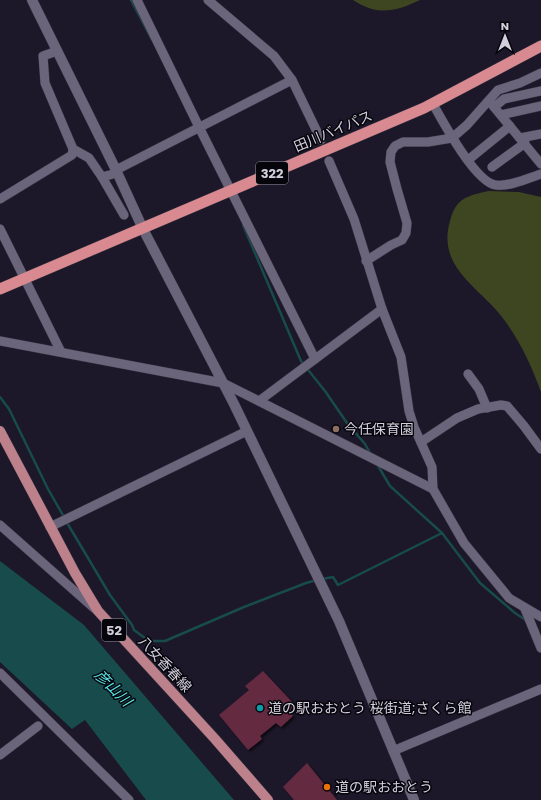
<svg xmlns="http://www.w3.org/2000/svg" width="541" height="800" font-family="Poppins,'Noto Sans JP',sans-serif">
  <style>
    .green { fill: #3d4621 }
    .water { fill: #184b4c }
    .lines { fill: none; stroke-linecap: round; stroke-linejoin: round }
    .stream { stroke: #184b4c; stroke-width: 2.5 }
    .building { fill: #642941; filter: url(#shadow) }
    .minor-casing { stroke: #34303e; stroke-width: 10 }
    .tertiary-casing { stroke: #34303e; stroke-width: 11 }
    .primary-casing { stroke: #34303e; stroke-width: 11 }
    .trunk-casing { stroke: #34303e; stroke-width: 12 }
    .minor { stroke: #6b657b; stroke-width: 9 }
    .tertiary { stroke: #6b657b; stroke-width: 10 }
    .primary { stroke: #bd818b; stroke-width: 10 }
    .trunk { stroke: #d88a90; stroke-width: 11 }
    .education-dot { fill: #8d6e63; stroke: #06050b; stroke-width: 1.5 }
    .culture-dot { fill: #0f9aa8; stroke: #06050b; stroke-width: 1.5 }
    .food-dot { fill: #e8710a; stroke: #06050b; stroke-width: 1.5 }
    .labels { text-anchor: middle; stroke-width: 3; stroke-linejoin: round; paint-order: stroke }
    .shield { fill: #06050b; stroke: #95929d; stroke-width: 1 }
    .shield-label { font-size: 13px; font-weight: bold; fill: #d2cfdc }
    .street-label { font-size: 14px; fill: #d2cfdc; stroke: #06050b }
    .poi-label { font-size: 14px; fill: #d2cfdc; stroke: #06050b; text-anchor: start }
    .water-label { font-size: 15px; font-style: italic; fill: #58e4e7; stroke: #06050b }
  </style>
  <defs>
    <filter id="shadow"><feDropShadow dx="2" dy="2" stdDeviation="1" flood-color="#0009"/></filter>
  </defs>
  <rect width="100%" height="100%" fill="#1c1729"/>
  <g class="green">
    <path d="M353,0h67c-25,12 -43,16 -67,0z"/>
    <path d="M488,191l31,1 22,5v195c-9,-25 -20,-49 -36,-71 -23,-33 -69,-52 -55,-100 6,-23 17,-25 38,-30z"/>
  </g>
  <path class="water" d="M0,561l84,64 150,175h-88l-61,-80 -13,9 -72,-67z"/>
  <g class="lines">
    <g class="stream">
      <path d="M131,0l21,40"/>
      <path d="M243,225l58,136 24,30 22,32 18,21 5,9"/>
      <path d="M0,397l9,12 39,80 16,28"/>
      <path d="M377,464l13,22 52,47 38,50 35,30 12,8"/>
      <path d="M66,521l44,74 22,30 2,5 15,11h16l79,-34 62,-24 11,-3"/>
      <path d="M322,579l11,-2 5,8 104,-52"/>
    </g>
  </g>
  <g class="building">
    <path d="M263,671l31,33 -4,7 3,5 -12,11 -5,-4 -16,13 2,3 -14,11 -29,-35 30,-25 -4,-4z"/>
    <path d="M307,763l30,37h-43l-11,-13z"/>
  </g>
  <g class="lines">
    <defs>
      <g id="minor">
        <path d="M137,0l62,127 116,232"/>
        <path d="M208,0l66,56 18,24 29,60"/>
        <path d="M490,102l4,5 10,-8 37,-8"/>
        <path d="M433,104c10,18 43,79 63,81 13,2 33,-7 45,-11"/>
        <path d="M494,107l47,57"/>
        <path d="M501,115l40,-9"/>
        <path d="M520,138l21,-4"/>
        <path d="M73,149l16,9 13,19 15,-4"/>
        <path d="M468,160l42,-34"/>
        <path d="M329,161l25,58 28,90 19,48 8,54 5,16 18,40 1,22 31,54 45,55 32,19"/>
        <path d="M492,167l33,-24"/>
        <path d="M116,170l176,-90"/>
        <path d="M102,177l22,38"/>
        <path d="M0,199l72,-44 1,-6 -28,-66 -2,-27 14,-5"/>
        <path d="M0,229l61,123"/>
        <path d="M366,261l25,-16 11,-5 4,-7 1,-10 -10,-34 -7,-27 1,-10 4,-6 8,-4h25l24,-4 15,-13 31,-35 22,-7 21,-10"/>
        <path d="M0,341l223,42 210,106"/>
        <path d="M468,374l11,15 8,19"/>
        <path d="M259,401l123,-92"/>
        <path d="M421,442l36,-24 21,-9 23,-4 6,1 17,20 17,23"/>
        <path d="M0,525l95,84"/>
        <path d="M50,527l197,-96"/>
        <path d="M525,609l16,39"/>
        <path d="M0,673l129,127"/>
        <path d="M393,751l148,-62"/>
        <path d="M0,755l38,-29"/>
      </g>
      <path id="tertiary" d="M32,0l84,170 27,59 91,175 105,217 75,179"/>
      <path id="primary" d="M0,431l75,142 23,38 117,128 53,61"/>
      <path id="trunk" d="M0,289l424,-181 117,-62"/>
    </defs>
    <use href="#minor" class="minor-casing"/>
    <use href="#tertiary" class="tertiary-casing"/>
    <use href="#primary" class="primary-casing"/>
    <use href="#trunk" class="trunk-casing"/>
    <use href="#minor" class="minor"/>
    <use href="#tertiary" class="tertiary"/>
    <use href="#primary" class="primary"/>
    <use href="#trunk" class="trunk"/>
  </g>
  <circle class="education-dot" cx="336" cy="429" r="4"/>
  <circle class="culture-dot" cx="260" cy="708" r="4"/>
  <circle class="food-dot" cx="327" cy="787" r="4"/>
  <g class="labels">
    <g class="shield">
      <rect x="256" y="162" width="32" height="22" rx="3"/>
      <rect x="102" y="619" width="24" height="22" rx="3"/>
    </g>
    <g class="shield-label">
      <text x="272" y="178">322</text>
      <text x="114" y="635">52</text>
    </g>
    <g class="street-label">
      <text transform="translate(333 131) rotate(-23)" y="5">田川バイパス</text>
      <text transform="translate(165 664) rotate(47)" y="5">八女香春線</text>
    </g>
    <g class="poi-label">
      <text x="344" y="434">今任保育園</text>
      <text x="268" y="713">道の駅おおとう 桜街道;さくら館</text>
      <text x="335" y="792">道の駅おおとう</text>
    </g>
    <g class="water-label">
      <text transform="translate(113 688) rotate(45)" y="5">彦山川</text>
    </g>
  </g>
  <g transform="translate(505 36)" stroke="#06050b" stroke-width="3" paint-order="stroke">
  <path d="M0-3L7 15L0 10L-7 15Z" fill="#d2cfdc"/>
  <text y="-6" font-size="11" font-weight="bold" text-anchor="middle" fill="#d2cfdc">N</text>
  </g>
</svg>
